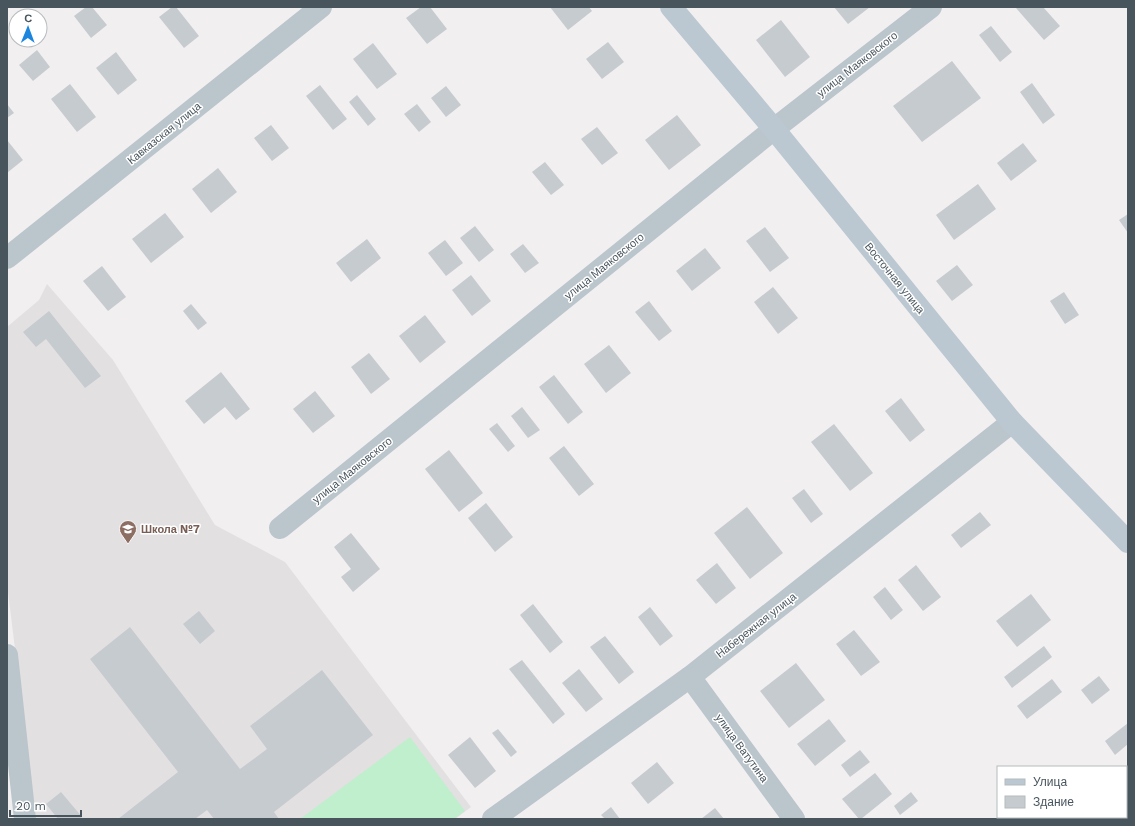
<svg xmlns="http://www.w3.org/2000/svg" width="1135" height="826" font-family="'Work Sans',sans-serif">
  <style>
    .education { fill: #e3e0e2 }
    .grass { fill: #bfefcc }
    .building { fill: #c6cbcf }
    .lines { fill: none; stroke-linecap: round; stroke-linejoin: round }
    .minor { stroke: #bbc5cc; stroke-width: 22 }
    .tertiary { stroke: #bbc5cc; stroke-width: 22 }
    .secondary { stroke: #bbc8d1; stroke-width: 22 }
    .labels { text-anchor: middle; stroke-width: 3; stroke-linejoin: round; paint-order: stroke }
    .street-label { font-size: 11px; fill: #48555d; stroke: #fff }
    .education-label { font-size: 11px; font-weight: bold; fill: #785e54; stroke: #fff; text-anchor: start }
  </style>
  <rect width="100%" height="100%" fill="#f2eff0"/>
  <path class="education" d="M47,284l66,76 102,165 70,37 186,245 -16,12h-419l-29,-235v-257l32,-27z"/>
  <path class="grass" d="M410,737l55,74 -11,8h-154z"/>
  <g class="building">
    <path d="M86,7h6l15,18 -16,13 -17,-22z"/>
    <path d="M172,7h4l23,29 -15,12 -25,-31z"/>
    <path d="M421,7h9l17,22 -20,15 -21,-26z"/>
    <path d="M550,7h39l3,4 -24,19z"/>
    <path d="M834,7h36l-22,17z"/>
    <path d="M1017,7h26l17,19 -16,14 -28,-32z"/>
    <path d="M781,20l29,37 -25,20 -29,-37z"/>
    <path d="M991,26l21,26 -12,10 -21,-27z"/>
    <path d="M608,42l16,20 -22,17 -16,-20z"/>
    <path d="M373,43l24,31 -20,15 -24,-30z"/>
    <path d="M37,50l13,17 -17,14 -14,-16z"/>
    <path d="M116,52l21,28 -19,15 -22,-27z"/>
    <path d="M952,61l29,37 -59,44 -29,-36z"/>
    <path d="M1032,83l23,32 -12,9 -23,-32z"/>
    <path d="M70,84l26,33 -19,15 -26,-33z"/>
    <path d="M320,85l27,34 -14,11 -27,-34z"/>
    <path d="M446,86l15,19 -15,12 -15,-19z"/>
    <path d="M357,95l19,24 -8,7 -19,-24z"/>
    <path d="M7,104l7,9 -7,5z"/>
    <path d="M417,104l14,18 -12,10 -15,-18z"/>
    <path d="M677,115l24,30 -32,25 -24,-30z"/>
    <path d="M271,125l18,23 -17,13 -18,-23z"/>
    <path d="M597,127l21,26 -16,12 -21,-26z"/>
    <path d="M7,140l16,20 -16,13z"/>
    <path d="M1023,143l14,18 -26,20 -14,-18z"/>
    <path d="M545,162l19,23 -13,10 -19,-23z"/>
    <path d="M218,168l19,24 -26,21 -19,-24z"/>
    <path d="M978,184l18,25 -42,31 -18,-25z"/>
    <path d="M165,213l19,24 -33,26 -19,-24z"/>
    <path d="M1128,214v19l-9,-13z"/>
    <path d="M475,226l19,24 -15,12 -19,-24z"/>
    <path d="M765,227l24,31 -19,14 -24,-31z"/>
    <path d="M367,239l14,19 -30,24 -15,-19z"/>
    <path d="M445,240l18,23 -17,13 -18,-23z"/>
    <path d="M523,244l16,19 -14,10 -15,-19z"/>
    <path d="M705,248l16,20 -29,23 -16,-20z"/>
    <path d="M957,265l16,20 -21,16 -16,-20z"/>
    <path d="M102,266l24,31 -18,14 -25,-30z"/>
    <path d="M471,275l20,26 -19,15 -20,-26z"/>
    <path d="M773,287l25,31 -20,16 -24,-32z"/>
    <path d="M1064,292l15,23 -14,9 -15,-23z"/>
    <path d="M649,301l23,30 -13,10 -24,-29z"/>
    <path d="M191,304l16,19 -9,7 -15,-19z"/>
    <path d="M49,311l52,65 -16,12 -39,-49 -10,8 -13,-15z"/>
    <path d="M425,315l21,27 -26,21 -21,-27z"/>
    <path d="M609,345l22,28 -25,20 -22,-29z"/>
    <path d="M369,353l21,26 -19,15 -20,-27z"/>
    <path d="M221,372l29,37 -14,11 -11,-13 -21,17 -19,-23z"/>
    <path d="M554,375l29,37 -15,12 -29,-37z"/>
    <path d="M315,391l20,25 -22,17 -20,-24z"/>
    <path d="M901,398l24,32 -15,12 -25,-31z"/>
    <path d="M522,407l18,23 -12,8 -17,-22z"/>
    <path d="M497,423l18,23 -7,6 -19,-23z"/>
    <path d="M834,424l39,49 -23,18 -39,-49z"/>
    <path d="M564,446l30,38 -15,12 -30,-38z"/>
    <path d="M449,450l34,43 -24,19 -34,-43z"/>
    <path d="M804,489l19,25 -12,9 -19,-25z"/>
    <path d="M486,503l27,34 -18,15 -27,-34z"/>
    <path d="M747,507l36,46 -33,26 -36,-46z"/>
    <path d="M980,512l11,13 -30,23 -10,-13z"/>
    <path d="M351,533l29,36 -27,23 -12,-15 10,-8 -17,-22z"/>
    <path d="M717,563l19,25 -20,16 -20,-24z"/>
    <path d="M916,565l25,32 -18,14 -25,-31z"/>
    <path d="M885,587l18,23 -12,10 -18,-23z"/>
    <path d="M1031,594l20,26 -34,27 -21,-26z"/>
    <path d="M533,604l30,38 -13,11 -30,-38z"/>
    <path d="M650,607l23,29 -13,10 -22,-29z"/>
    <path d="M199,611l16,20 -15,13 -17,-20z"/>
    <path d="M130,627l110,142 27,-20 -17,-23 72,-56 51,65 -99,77 5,7h-65l-7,-9 -12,9h-77l60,-47 -88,-113z"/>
    <path d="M854,630l26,32 -19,14 -25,-32z"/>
    <path d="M605,636l29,36 -15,12 -29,-37z"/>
    <path d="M1044,646l8,11 -40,31 -8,-11z"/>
    <path d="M522,660l43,54 -12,10 -44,-55z"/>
    <path d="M796,663l29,37 -36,28 -29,-37z"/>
    <path d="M579,669l24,30 -17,13 -24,-29z"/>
    <path d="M1099,676l11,14 -18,14 -11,-14z"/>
    <path d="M1052,679l10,13 -35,27 -10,-13z"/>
    <path d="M829,719l17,22 -31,25 -18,-22z"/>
    <path d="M1128,723v21l-13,11 -10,-14z"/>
    <path d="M498,729l19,23 -6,5 -19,-24z"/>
    <path d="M470,737l26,34 -21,17 -27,-33z"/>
    <path d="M860,750l10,12 -20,15 -9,-12z"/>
    <path d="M657,762l17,21 -26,21 -17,-21z"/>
    <path d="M1126,771l2,2v14l-2,2z"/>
    <path d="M875,773l17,21 -31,25h-2l-17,-20z"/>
    <path d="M61,792l21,25 -3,2h-21l-12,-15z"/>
    <path d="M911,792l7,9 -18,14 -6,-9z"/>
    <path d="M611,807l9,12h-15l-4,-4z"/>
    <path d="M715,808l9,11h-23z"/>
  </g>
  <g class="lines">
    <g class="minor">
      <path d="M7,258l314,-251"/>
      <path d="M280,528l494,-399 157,-122"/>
      <path d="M7,655l18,164"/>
      <path d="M690,677l104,142"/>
    </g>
    <path class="tertiary" d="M493,819l197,-142 322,-255"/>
    <path class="secondary" d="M671,7l103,122 238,293 116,120"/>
  </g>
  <defs>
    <symbol id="school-pin" viewBox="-11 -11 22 30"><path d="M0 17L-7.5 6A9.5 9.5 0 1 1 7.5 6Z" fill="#8d6e63" stroke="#fff"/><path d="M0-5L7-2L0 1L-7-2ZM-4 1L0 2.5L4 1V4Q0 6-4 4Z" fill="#fff"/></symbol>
  </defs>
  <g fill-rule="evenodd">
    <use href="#school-pin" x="118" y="519" width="20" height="27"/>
  </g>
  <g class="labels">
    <g class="street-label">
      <text transform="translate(857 64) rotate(-38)" y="4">улица Маяковского</text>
      <text transform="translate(164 133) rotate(-39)" y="4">Кавказская улица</text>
      <text transform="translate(604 266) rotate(-39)" y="4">улица Маяковского</text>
      <text transform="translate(895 278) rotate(51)" y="4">Восточная улица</text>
      <text transform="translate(352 470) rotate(-39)" y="4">улица Маяковского</text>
      <text transform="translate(756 625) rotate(-38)" y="4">Набережная улица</text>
      <text transform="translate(742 748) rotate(54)" y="4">улица Ватутина</text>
    </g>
    <g class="education-label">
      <text x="141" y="533">Школа №7</text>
    </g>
  </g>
  <rect width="1135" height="826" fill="none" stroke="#48555d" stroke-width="16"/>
  <rect x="997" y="766" width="130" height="52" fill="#ffffff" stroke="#b6bbbe"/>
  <rect x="1005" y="779" width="20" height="6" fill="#bbc8d1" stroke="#b6bbbe"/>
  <text x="1033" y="786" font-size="12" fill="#48555d">Улица</text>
  <rect x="1005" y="796" width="20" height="12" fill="#c6cbcf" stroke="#b6bbbe"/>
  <text x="1033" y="806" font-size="12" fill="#48555d">Здание</text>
  <g transform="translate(28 28) rotate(1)"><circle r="19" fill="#ffffff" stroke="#b6bbbe"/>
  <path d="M0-3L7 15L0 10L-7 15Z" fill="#1c86df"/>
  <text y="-6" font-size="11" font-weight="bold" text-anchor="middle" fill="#48555d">С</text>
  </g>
  <path d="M10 810v6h71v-6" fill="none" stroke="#48555d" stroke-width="2"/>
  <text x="16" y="810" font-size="12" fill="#48555d" stroke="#ffffff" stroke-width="3" paint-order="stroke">20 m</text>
</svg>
